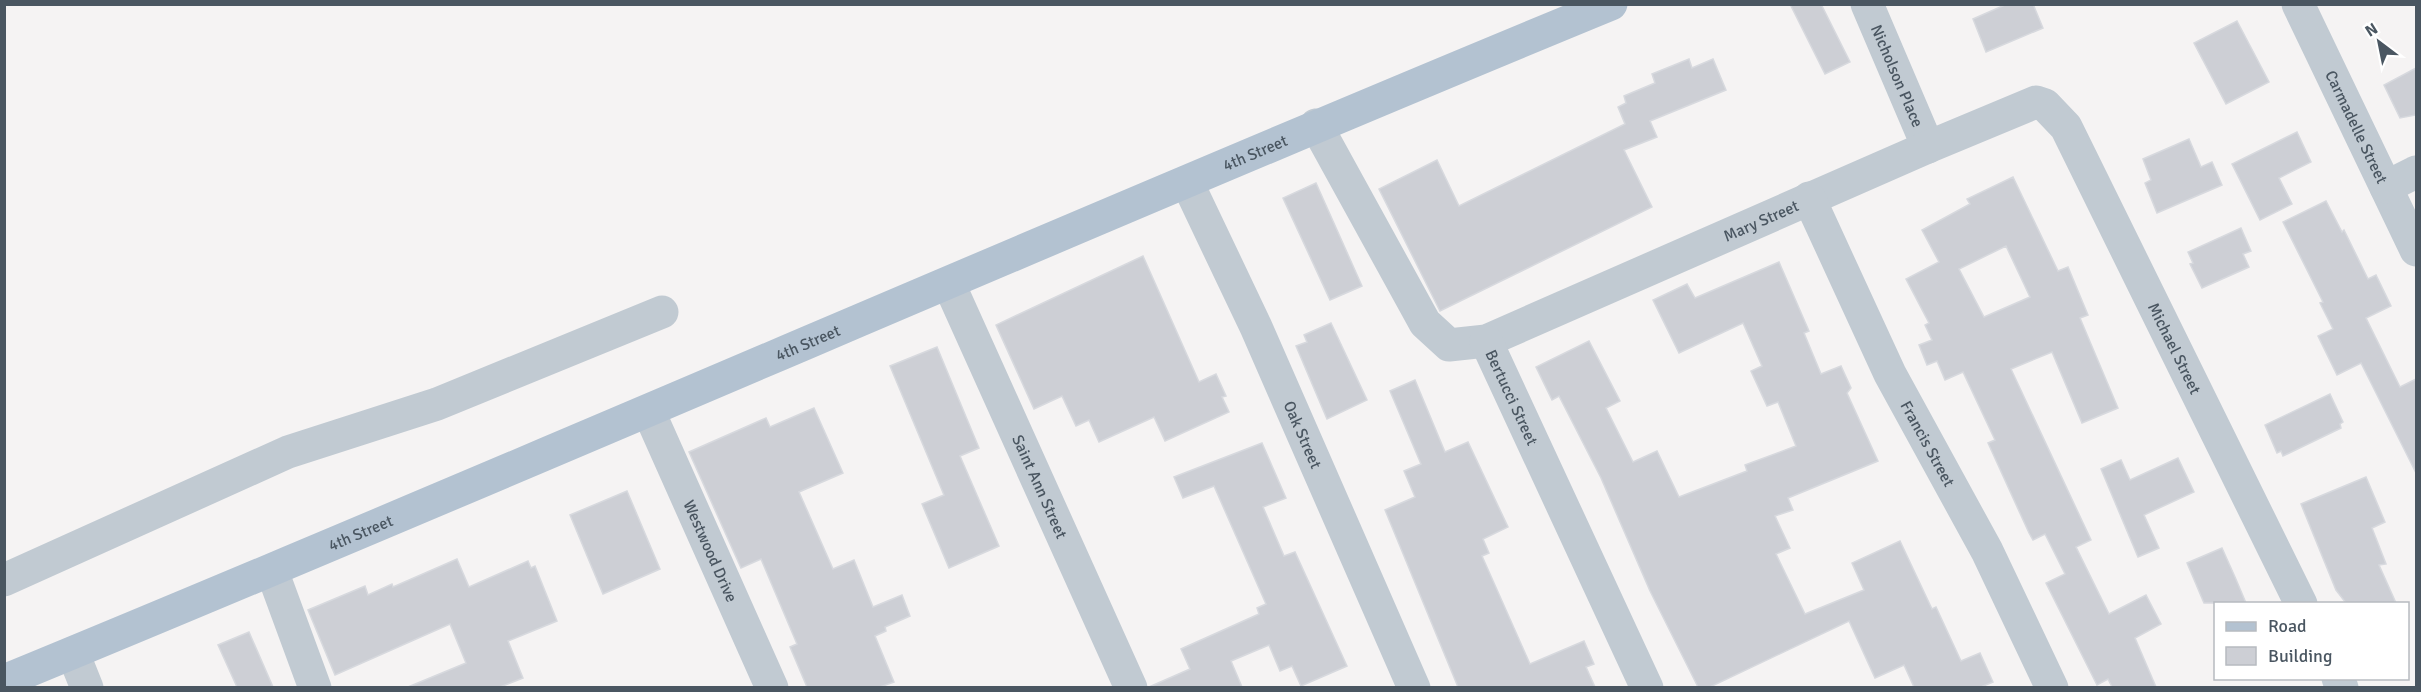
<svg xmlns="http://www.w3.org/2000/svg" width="2421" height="692" font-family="Signika,sans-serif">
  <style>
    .building { fill: #cdcfd5; stroke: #d7d9de; stroke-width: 1.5; fill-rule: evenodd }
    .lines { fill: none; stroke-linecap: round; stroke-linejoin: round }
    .minor { stroke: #c1cad2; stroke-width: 33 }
    .major { stroke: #b3c2d1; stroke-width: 33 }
    .labels { text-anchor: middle; stroke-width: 6; stroke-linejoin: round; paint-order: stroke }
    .street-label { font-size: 16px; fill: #4a5661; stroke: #fff }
  </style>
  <rect width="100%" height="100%" fill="#f5f3f3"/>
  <g class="building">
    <path d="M1790,4h31l29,58 -25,12z"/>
    <path d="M2007,4h26l10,24 -57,24 -13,-33z"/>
    <path d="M2237,21l32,61 -43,22 -32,-61z"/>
    <path d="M1689,59l3,9 21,-9 13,31 -76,31 7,16 -33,13 28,57 -212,104 -61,-122 58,-29 22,46 166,-82 -7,-17 8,-4 -2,-7 31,-13 -3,-9z"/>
    <path d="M2416,68v47l-16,3 -16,-33z"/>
    <path d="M2297,132l14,30 -32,16 13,26 -32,16 -28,-56z"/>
    <path d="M2189,139l12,28 11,-5 10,23 -65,28 -12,-30 6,-3 -8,-21z"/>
    <path d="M2013,177l45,94 10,-4 20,48 -8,3 38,90 -36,15 -30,-71 -41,17 80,171 -15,7 33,67 37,-19 15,29 -26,14 21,49h-44l-4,-8 -11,6 -51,-102 19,-9 -20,-40 -12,6 -4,-7 -41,-90 7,-3 -32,-68 -18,8 -8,-19 -10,4 -8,-20 13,-5 -7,-15 4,-2 -23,-44 33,-17 -17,-32 48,-26 -3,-5zM2006,246l24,51 -46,20 -25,-48z"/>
    <path d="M1316,183l46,103 -32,14 -47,-102z"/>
    <path d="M2326,201l16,31 2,-2 24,49 8,-4 15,31 -25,12 34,69 16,-8v94l-55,-110 -24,12 -19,-39 15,-7 -13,-26 3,-1 -40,-80z"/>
    <path d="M2241,228l10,23 -8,3 6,13 -47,21 -12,-24 3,-1 -5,-11z"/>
    <path d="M1143,256l56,126 17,-8 10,22 -4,1 7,15 -64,29 -11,-24 -55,25 -10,-22 -13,6 -14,-30 -28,13 -38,-84z"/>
    <path d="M1779,262l30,69 -5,2 17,41 20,-8 10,22 -4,5 31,68 -90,37 5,12 -18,6 15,32 -14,6 29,60 59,-24 -12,-27 48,-22 32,68 4,-2 25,54 19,-8 13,29 -12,5h-67l-10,-22 -29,13 -26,-57 -139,66h-12l-48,-96 -49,-113 -42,-82 -7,4 -16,-33 53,-26 31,60 -14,7 27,54 24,-11 22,46 68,-26 -2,-6 51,-19 -18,-44 -11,4 -16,-35 11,-5 -19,-43 -64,30 -26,-53 34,-16 8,14z"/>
    <path d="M1331,323l36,77 -40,19 -31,-73 11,-4 -3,-7z"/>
    <path d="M937,347l42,101 -19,8 39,90 -50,22 -27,-64 22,-9 -54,-129z"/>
    <path d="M1415,380l30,72 23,-10 40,85 -25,12 6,14 -7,3 48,108 54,-23 10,23 -8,3 9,20h-137l-73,-177 30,-13 -11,-26 17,-7 -31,-73z"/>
    <path d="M2330,394l13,28 -3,2 1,4 -58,28 -2,-5 -4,2 -12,-28z"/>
    <path d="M814,408l29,65 -44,19 34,77 21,-9 19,47 29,-12 8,21 -25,11 1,4 -11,5 19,46 -14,5h-73l-17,-40 7,-3 -36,-85 -20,9 -52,-116 77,-34 4,9z"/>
    <path d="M1262,443l24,55 -23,9 21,49 11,-4 52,114 -46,20 -9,-20 -12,5 -11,-26 -38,16 11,26h-93l41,-18 -9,-20 78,-35 -2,-6 9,-4 -52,-118 -31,12 -9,-21z"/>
    <path d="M2178,458l16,34 -50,23 15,33 -21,9 -37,-88 20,-9 9,20z"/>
    <path d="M2366,477l19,45 -13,6 14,36 -7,1 17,38h-50l-10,-13 -35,-86z"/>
    <path d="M627,491l33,78 -57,25 -33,-79z"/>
    <path d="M2222,548l13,29 11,26h-42l-17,-40z"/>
    <path d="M457,559l12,28 59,-26 3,7 4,-2 22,55 -49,20 15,37 -23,9h-92l58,-24 -16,-39 -115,51 -27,-65 57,-24 3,9 24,-11 1,3z"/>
    <path d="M249,632l24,55h-36l-19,-42z"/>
  </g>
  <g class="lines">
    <g class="minor">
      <path id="s1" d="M1867,4l61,143"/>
      <path id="s2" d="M2298,4l118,246"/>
      <path id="s3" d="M1316,125l109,198 24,22 37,-4 442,-194 108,-45 9,3 21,22 235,477"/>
      <path id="s4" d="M1187,182l69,145 158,361"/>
      <path d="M2386,187l30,-15"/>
      <path id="s5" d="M1809,198l81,176 97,177 65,137"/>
      <path id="s6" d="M949,284l182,404"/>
      <path id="s7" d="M1486,341l161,347"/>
      <path id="s8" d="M649,412l123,276"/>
      <path d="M272,571l43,117"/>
      <path d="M4,580l284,-128 149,-48 225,-92"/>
      <path d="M73,653l14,35"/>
      <path d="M2338,678l4,10"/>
    </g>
    <path class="major" id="s9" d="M4,681c538,-221 1069,-456 1607,-677"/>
  </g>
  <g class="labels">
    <g class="street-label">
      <text dy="6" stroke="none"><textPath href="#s1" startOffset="78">Nicholson Place</textPath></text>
      <text dy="6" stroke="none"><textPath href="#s2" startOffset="136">Carmadelle Street</textPath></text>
      <text dy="6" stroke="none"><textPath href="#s9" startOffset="1358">4th Street</textPath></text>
      <text dy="6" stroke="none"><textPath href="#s3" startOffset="596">Mary Street</textPath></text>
      <text dy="6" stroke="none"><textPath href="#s9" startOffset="872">4th Street</textPath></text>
      <text dy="6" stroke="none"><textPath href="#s3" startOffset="1182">Michael Street</textPath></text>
      <text dy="6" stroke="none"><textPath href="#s7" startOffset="62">Bertucci Street</textPath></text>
      <text dy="6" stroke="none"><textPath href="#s4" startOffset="278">Oak Street</textPath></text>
      <text dy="6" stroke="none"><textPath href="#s5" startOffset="273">Francis Street</textPath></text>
      <text dy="6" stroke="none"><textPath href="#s6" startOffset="222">Saint Ann Street</textPath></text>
      <text dy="6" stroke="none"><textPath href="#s9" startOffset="386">4th Street</textPath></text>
      <text dy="6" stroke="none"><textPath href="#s8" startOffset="152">Westwood Drive</textPath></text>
    </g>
  </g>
  <rect width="2421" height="692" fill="none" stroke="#4a5661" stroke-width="12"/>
  <rect x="2214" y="602" width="195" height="78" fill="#ffffff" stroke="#b7bbc0" stroke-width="1.5"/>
  <rect x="2226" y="622" width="30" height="9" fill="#b3c2d1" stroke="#b7bbc0" stroke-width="1.5"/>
  <text x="2268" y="632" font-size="18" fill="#4a5661">Road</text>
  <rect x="2226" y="647" width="30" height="18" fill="#cdcfd5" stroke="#b7bbc0" stroke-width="1.5"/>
  <text x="2268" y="662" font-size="18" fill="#4a5661">Building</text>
  <g transform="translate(2379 42) rotate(328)" stroke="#ffffff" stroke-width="4.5" paint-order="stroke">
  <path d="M0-4.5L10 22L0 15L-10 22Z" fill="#4a5661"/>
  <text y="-9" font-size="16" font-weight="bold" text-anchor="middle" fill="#4a5661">N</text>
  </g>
</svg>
